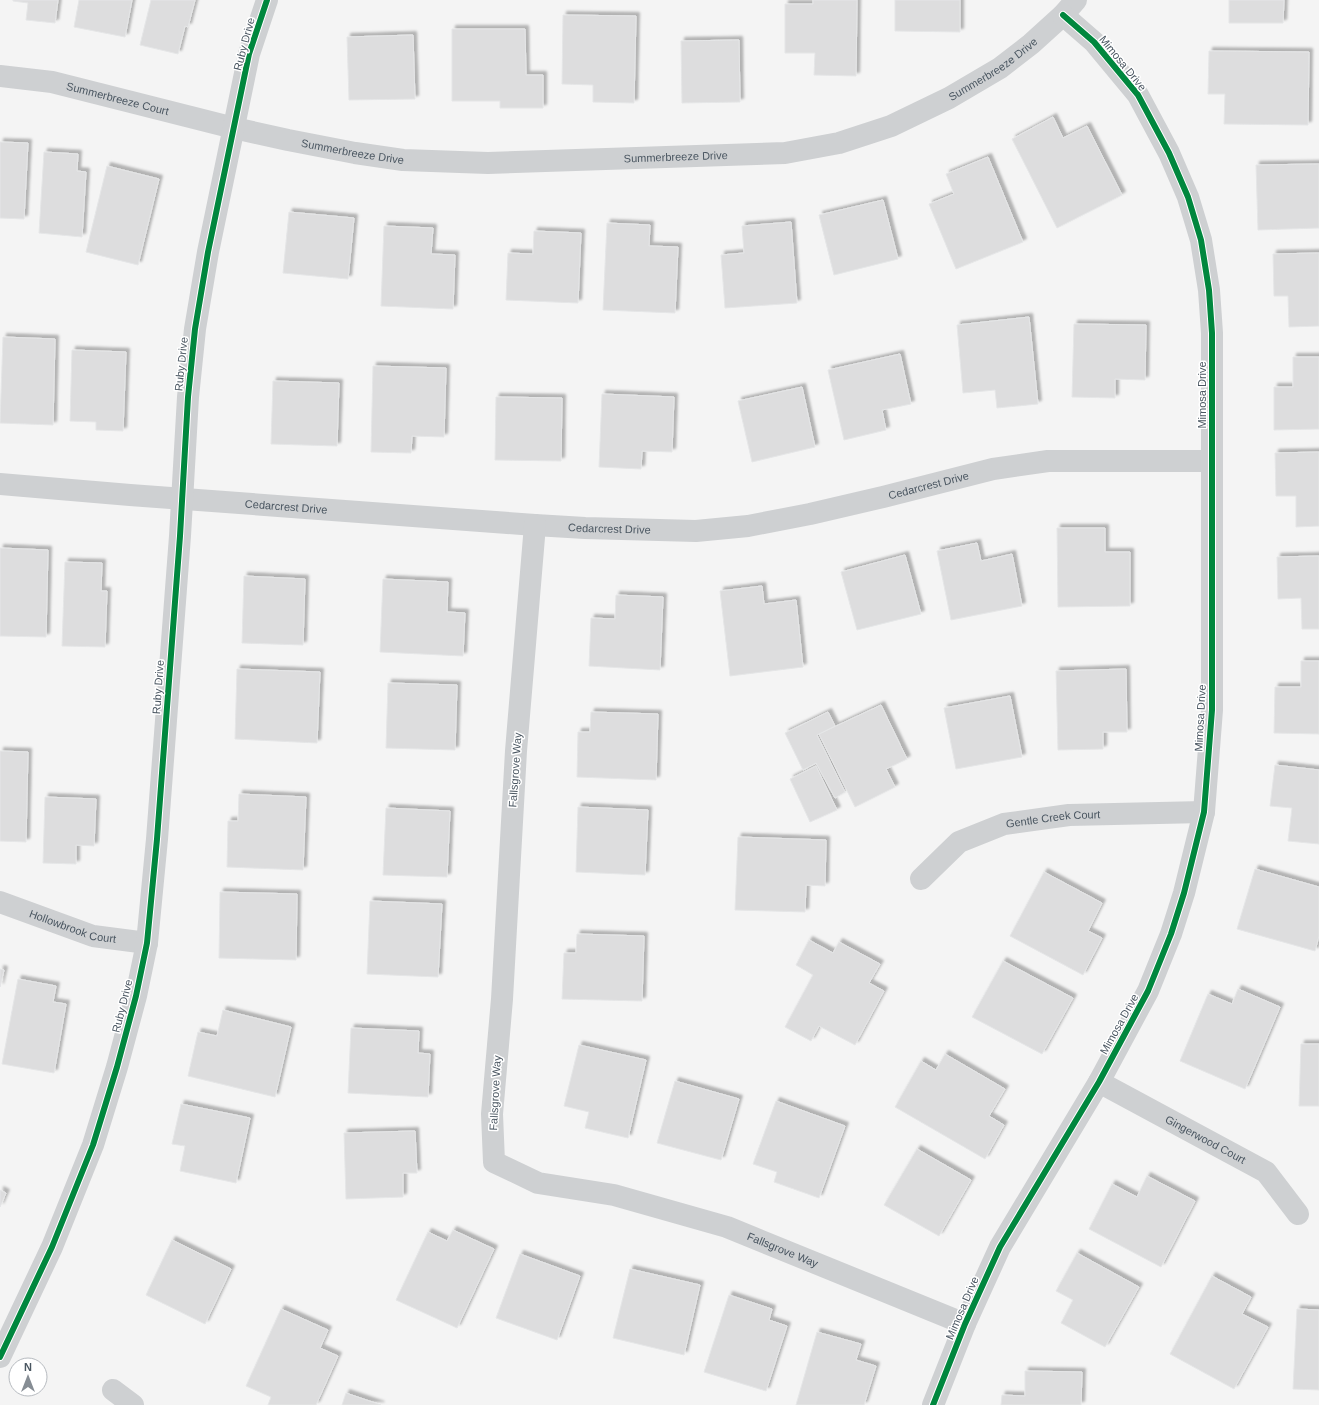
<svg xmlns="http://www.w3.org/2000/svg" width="1319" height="1405" font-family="Helvetica,sans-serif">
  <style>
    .building { fill: #ddddde; stroke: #e5e6e7; filter: url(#shadow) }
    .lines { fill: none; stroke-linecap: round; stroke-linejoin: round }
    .minor { stroke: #ced0d2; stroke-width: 22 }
    .cycleway-casing { stroke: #fff; stroke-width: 8 }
    .cycleway { stroke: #00873e; stroke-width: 6 }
    .labels { text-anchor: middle; stroke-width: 3; stroke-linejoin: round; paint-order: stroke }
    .street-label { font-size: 11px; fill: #4a5661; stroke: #fff }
  </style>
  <defs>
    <filter id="shadow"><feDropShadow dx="3.5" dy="-3.5" stdDeviation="1" flood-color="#0004"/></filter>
  </defs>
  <rect width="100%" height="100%" fill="#f4f4f4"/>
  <g class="building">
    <path d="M13,0h45l-3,23 -29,-3 2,-17 -15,-2z"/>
    <path d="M79,0h53l-7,37 -51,-10z"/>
    <path d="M151,0h44l-7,27 -3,-1 -7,28 -38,-9z"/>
    <path d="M813,0h44l-1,76 -42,-1 1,-22h-30v-49h28z"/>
    <path d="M895,0h65v32l-65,-1z"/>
    <path d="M1229,0h55l-1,23h-54z"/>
    <path d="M563,15l73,1 -2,87 -41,-1v-17l-31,-1z"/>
    <path d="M452,29h73l1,46h17v33h-43v-7h-48z"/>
    <path d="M413,35l2,64 -66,1 -2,-63z"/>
    <path d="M739,40l1,62 -58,1 -1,-62z"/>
    <path d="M1209,51l100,1 -1,73 -84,-1 1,-30h-17z"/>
    <path d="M1053,117l10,21 24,-12 35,69 -65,33 -45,-89z"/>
    <path d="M0,142l28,1 -4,76 -24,-1z"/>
    <path d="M44,152l34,2 -1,17 9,1 -4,65 -43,-4z"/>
    <path d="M988,157l35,85 -67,27 -27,-65 25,-10 -8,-20z"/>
    <path d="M1319,164v64l-61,2 -2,-65z"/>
    <path d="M107,166l52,13 -21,86 -52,-13z"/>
    <path d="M883,200l15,59 -64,16 -15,-60z"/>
    <path d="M289,212l65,6 -6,61 -65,-6z"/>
    <path d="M791,222l6,81 -72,5 -4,-53 23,-2 -2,-27z"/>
    <path d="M607,223l43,2 -1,21 29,1 -3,66 -72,-3z"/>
    <path d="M384,226l49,2 -2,26 24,1 -2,54 -72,-3z"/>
    <path d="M534,231l47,2 -3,70 -72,-3 2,-47 25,1z"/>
    <path d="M1319,253v73l-30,1 -1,-31h-14l-1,-42z"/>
    <path d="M1029,317l9,87 -41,4 -2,-18 -32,3 -6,-68z"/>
    <path d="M1074,324l72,1 -1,55 -30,-1v19l-43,-1z"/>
    <path d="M3,337l52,2 -2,86 -53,-2z"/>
    <path d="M72,350l54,2 -3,79 -27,-1v-8l-26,-1z"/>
    <path d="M900,354l11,50 -29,6 4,20 -42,10 -16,-70z"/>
    <path d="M1293,357h26v72l-45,1v-43h19z"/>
    <path d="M373,366l73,2 -2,69 -32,-1 -1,17 -40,-1z"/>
    <path d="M273,381l66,2 -2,63 -66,-2z"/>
    <path d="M802,387l13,60 -63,15 -14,-61z"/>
    <path d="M602,394l72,3 -2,55 -30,-1 -1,18 -42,-2z"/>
    <path d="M496,397l66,1 -1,63 -66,-1z"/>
    <path d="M1319,452v74l-23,1v-31h-20l-1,-43z"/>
    <path d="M1057,528h48v24h25v54l-72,1z"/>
    <path d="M977,543l4,18 31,-7 10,52 -71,14 -14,-69z"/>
    <path d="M0,548l48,2 -2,87 -46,-1z"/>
    <path d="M905,555l16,59 -64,16 -16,-58z"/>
    <path d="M1319,556v73h-17l-1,-31 -23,1 -1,-42z"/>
    <path d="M65,562l37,1 -1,28h6l-2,56 -43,-1z"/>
    <path d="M244,576l61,3 -2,66 -61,-2z"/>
    <path d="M383,579l65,3 -1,30 18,1 -2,43 -83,-4z"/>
    <path d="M762,586l2,18 32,-4 7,67 -73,9 -10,-85z"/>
    <path d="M616,595l47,2 -3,73 -71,-4 2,-48 24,1z"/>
    <path d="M1301,661h18v73l-45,-1 1,-46h26z"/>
    <path d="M237,669l83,3 -3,71 -82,-4z"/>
    <path d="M1126,669l1,63h-24v17l-45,1 -2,-79z"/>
    <path d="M388,683l69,2 -2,65 -69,-2z"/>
    <path d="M1010,696l12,61 -66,12 -12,-61z"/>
    <path d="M881,705l26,54 -21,10 9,18 -40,20 -36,-73z"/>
    <path d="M591,712l67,2 -2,66 -79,-3 1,-45h12z"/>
    <path d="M828,712l7,14 -18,9 28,57 -10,6 -19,-35 -13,7 -18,-37z"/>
    <path d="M0,751l28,1 -2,90 -26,-1z"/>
    <path d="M1275,765l44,5v74l-31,-3 4,-33 -22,-2z"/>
    <path d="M816,766l21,44 -27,12 -20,-43z"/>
    <path d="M239,794l67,3 -3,73 -76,-3 1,-46h10z"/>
    <path d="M45,797l51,2 -2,47 -18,-1v19l-33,-1z"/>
    <path d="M578,807l70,3 -3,65 -69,-3z"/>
    <path d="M386,808l64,3 -3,66 -64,-2z"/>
    <path d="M738,837l88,3 -1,46 -19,-1 -1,27 -70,-2z"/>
    <path d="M1255,869l64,18v49l-4,15 -78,-22z"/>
    <path d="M1044,872l58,31 -14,28 14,7 -19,37 -73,-39z"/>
    <path d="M220,892l77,2 -1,66 -77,-2z"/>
    <path d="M370,901l72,3 -4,73 -71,-3z"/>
    <path d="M577,934l67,2 -2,65 -80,-2 2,-46h12z"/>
    <path d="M809,940l24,13 6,-11 41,22 -11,19 15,8 -29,54 -36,-19 -8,15 -26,-14 28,-52 -17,-10z"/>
    <path d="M1003,961l70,37 -31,56 -70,-37z"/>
    <path d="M0,969l4,1 -4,17z"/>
    <path d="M18,979l38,7 -3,16 13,2 -12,69 -52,-9z"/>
    <path d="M1238,989l42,18 -35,82 -65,-28 28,-67 24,10z"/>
    <path d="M223,1010l68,17 -16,70 -87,-21 10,-44 19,4z"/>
    <path d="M351,1028l68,3 -1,22 12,1 -2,43 -80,-4z"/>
    <path d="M1301,1044h18v62h-20z"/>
    <path d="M579,1045l67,15 -18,78 -43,-10 4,-16 -25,-6z"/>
    <path d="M945,1054l60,35 -16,27 15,9 -19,34 -90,-52 26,-46 15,9z"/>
    <path d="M675,1081l64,18 -18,61 -64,-17z"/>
    <path d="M776,1101l69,25 -26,72 -45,-16 3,-10 -24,-8z"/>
    <path d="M181,1104l69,14 -14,65 -56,-12 5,-25 -13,-2z"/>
    <path d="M415,1131l2,42h-14v24l-57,2 -2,-66z"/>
    <path d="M917,1149l54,31 -32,56 -55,-31z"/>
    <path d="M1147,1176l48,25 -34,66 -72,-38 23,-45 25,13z"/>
    <path d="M0,1190l6,3 -6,14z"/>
    <path d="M453,1230l41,19 -37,79 -61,-28 32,-68 19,9z"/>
    <path d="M172,1240l59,29 -26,55 -59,-29z"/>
    <path d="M1077,1253l62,34 -34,60 -44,-24 12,-23 -17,-9z"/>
    <path d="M520,1254l60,22 -23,64 -61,-22z"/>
    <path d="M630,1269l70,16 -16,70 -71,-17z"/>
    <path d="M1212,1276l39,21 -9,17 26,13 -34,62 -64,-35z"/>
    <path d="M729,1295l43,14 -3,11 18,6 -21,65 -62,-19z"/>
    <path d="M281,1309l47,21 -8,18 18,8 -22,49h-48l3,-8 -25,-11z"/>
    <path d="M1297,1309l22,1v80l-26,-1z"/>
    <path d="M817,1332l44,12 -5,16 20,6 -12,39h-68z"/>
    <path d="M1025,1371l57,1 -1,33h-80l1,-10 23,1z"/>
    <path d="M346,1393l35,12h-39z"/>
  </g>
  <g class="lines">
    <g class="minor">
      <path id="s1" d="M0,76l52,6 182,46 54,12 67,13 48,7 85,3 297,-10 54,-10 52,-17 58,-28 51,-30 31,-24 32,-29 13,-15"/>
      <path id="s2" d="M0,484l130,11 405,30 50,3 111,3 52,-5 62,-12 73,-17 110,-28 55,-8h164"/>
      <path id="s3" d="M535,525l-19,226 -14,248 -10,115 2,48 44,21 76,12 113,32 238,97"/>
      <path id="s4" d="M921,879l38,-37 45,-18 65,-9 135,-3"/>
      <path id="s5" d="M0,902l93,34 54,7"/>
      <path id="s6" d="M1099,1082l167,90 32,42"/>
      <path d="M0,1357l52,-110 41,-102 24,-78 19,-71 11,-53 10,-104 23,-303 8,-139 7,-68 13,-77 41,-198 18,-54"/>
      <path d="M113,1390l20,15"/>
      <path d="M933,1405l32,-81 35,-77 99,-165 49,-91 23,-57 13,-41 20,-81 8,-102v-377l-3,-43 -8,-50 -13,-43 -19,-44 -31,-58 -44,-53 -31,-27"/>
    </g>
    <defs>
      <g id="cycleway">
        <path d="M0,1357l52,-110 41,-102 24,-78 19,-71 11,-53 10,-104 23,-303 8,-139 7,-68 13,-77 41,-198 18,-54"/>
        <path d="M933,1405l32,-81 35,-77 99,-165 49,-91 23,-57 13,-41 20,-81 8,-102v-377l-3,-43 -8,-50 -13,-43 -19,-44 -31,-58 -44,-53 -31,-27"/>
      </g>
    </defs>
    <use href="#cycleway" class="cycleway-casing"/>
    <use href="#cycleway" class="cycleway"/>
  </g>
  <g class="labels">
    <g class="street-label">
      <text transform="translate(244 44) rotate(-75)" y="4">Ruby Drive</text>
      <text transform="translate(1123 63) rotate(51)" y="4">Mimosa Drive</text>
      <text dy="4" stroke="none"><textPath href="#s1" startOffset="1021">Summerbreeze Drive</textPath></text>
      <text dy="4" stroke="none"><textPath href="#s1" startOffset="120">Summerbreeze Court</textPath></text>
      <text dy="4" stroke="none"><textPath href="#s1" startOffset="361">Summerbreeze Drive</textPath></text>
      <text dy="4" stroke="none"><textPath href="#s1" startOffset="685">Summerbreeze Drive</textPath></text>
      <text transform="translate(181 364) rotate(-84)" y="4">Ruby Drive</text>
      <text transform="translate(1202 395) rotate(-90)" y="4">Mimosa Drive</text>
      <text dy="4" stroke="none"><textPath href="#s2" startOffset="935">Cedarcrest Drive</textPath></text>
      <text dy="4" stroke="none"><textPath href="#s2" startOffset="287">Cedarcrest Drive</textPath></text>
      <text dy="4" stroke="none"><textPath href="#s2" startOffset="611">Cedarcrest Drive</textPath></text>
      <text transform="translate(158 687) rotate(-86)" y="4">Ruby Drive</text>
      <text transform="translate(1200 718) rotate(-87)" y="4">Mimosa Drive</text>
      <text transform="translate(515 770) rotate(-86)" y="4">Fallsgrove Way</text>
      <text dy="4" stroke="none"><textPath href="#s4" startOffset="151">Gentle Creek Court</textPath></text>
      <text dy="4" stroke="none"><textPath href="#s5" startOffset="77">Hollowbrook Court</textPath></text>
      <text transform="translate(122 1006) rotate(-76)" y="4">Ruby Drive</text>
      <text transform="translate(1119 1024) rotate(-61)" y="4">Mimosa Drive</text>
      <text transform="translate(495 1093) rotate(-87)" y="4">Fallsgrove Way</text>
      <text dy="4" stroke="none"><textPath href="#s6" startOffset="121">Gingerwood Court</textPath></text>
      <text dy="4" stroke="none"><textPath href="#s3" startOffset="942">Fallsgrove Way</textPath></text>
      <text transform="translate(962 1308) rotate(-67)" y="4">Mimosa Drive</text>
    </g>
  </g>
  <g transform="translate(28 1377)"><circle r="19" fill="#ffffff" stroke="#b7bbc0"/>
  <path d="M0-3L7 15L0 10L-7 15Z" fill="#868d94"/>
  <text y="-6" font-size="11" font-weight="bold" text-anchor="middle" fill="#4a5661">N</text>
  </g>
</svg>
